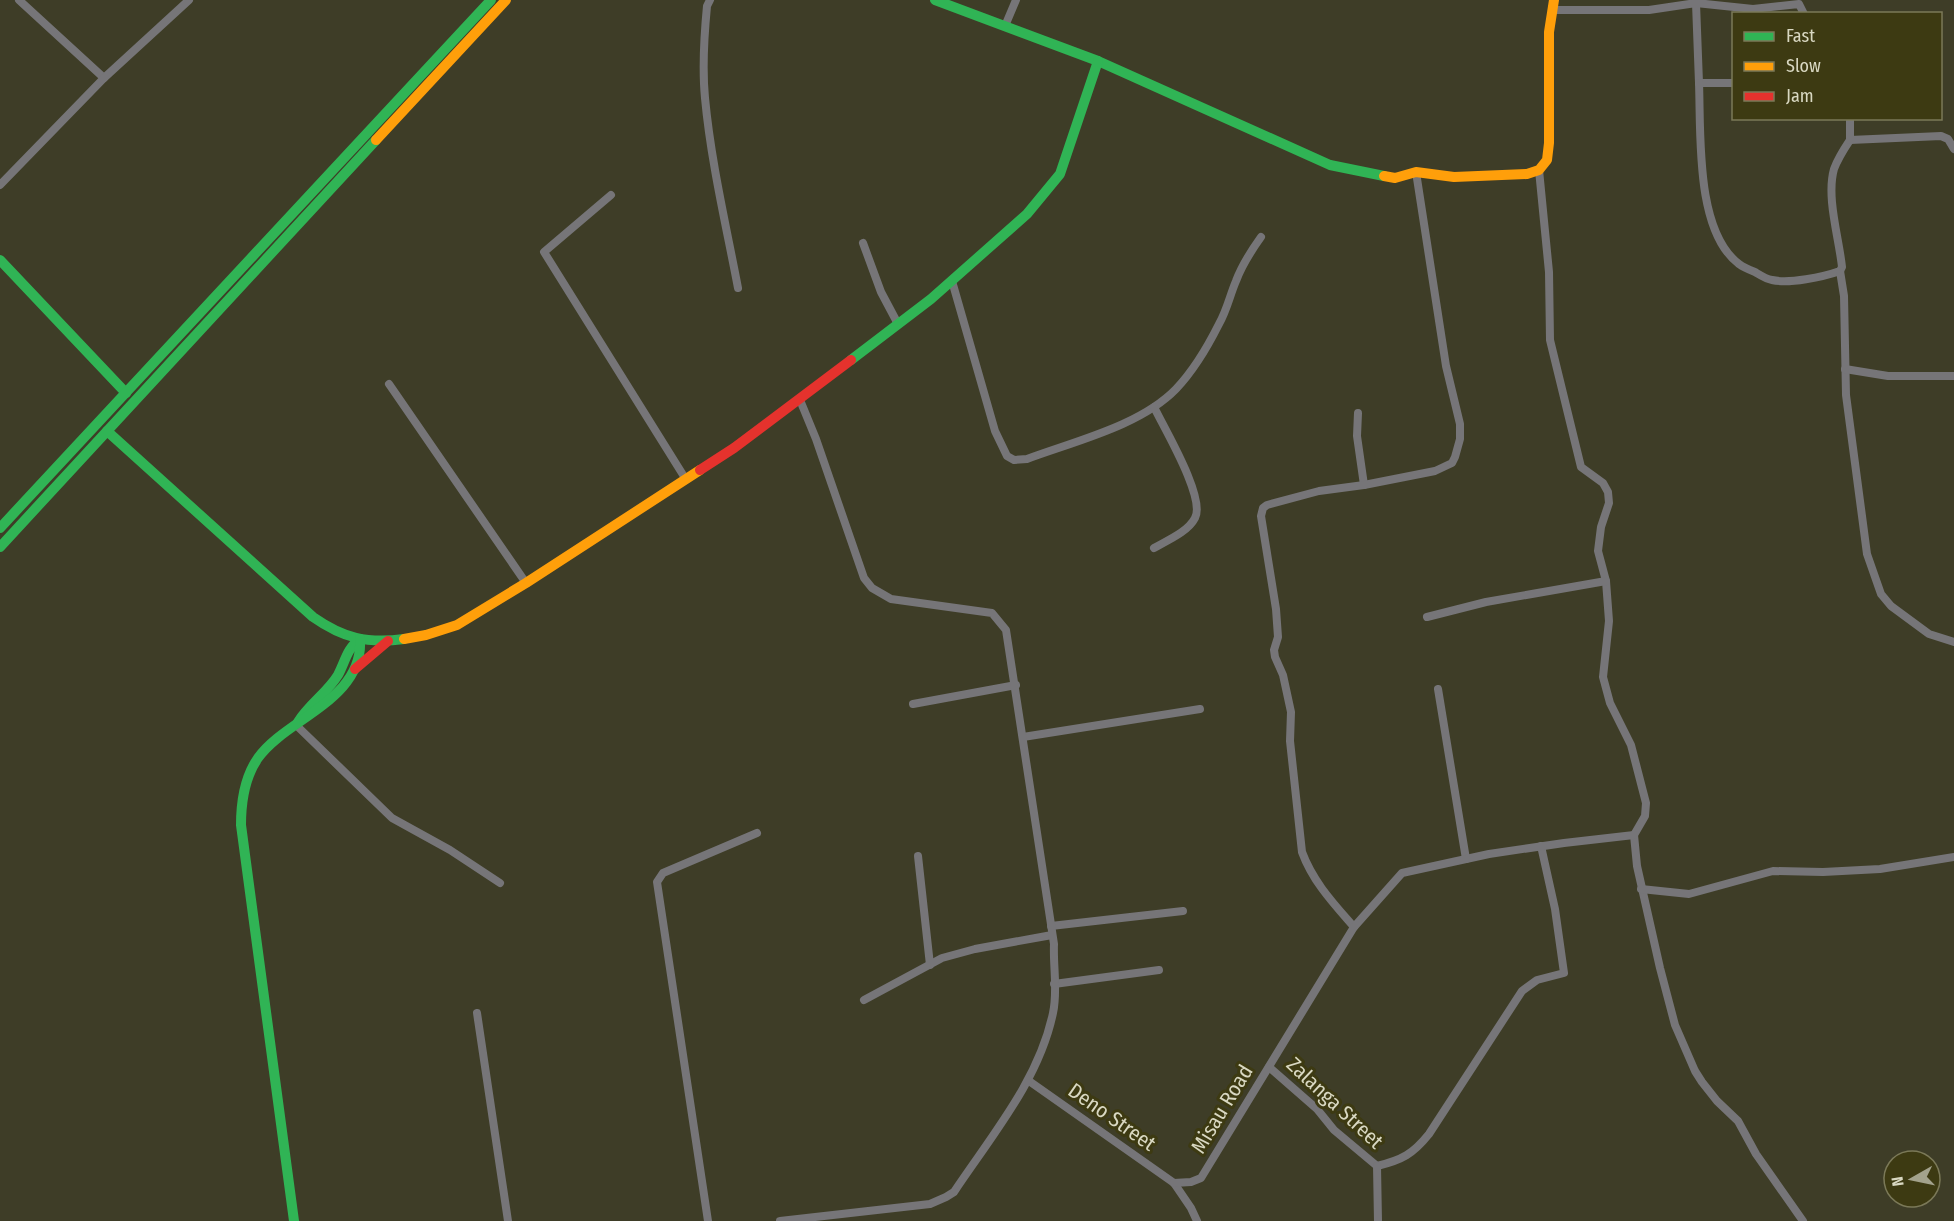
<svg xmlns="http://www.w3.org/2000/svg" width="1954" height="1221" font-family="'Fira Sans Condensed',sans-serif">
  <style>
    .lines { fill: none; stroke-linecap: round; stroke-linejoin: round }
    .street { stroke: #767578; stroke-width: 8 }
    .fast { stroke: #30b455; stroke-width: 10 }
    .slow { stroke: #ff9f0a; stroke-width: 10 }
    .jam { stroke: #e5322d; stroke-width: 10 }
    .labels { text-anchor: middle; stroke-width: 6; stroke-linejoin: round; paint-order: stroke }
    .street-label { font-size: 21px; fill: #d9d8c2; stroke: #3d3a12 }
  </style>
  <rect width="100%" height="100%" fill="#3e3d27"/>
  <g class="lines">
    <g class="street">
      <path d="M19,0l85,78"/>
      <path d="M710,0l-3,6c-3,31 -5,61 -2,92 6,64 21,127 33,190"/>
      <path d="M1696,3l57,6 46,-5 5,10"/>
      <path d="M1553,10h96l47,-7 3,80h35"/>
      <path d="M1005,26l11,-26"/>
      <path d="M1699,83c2,50 -4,148 40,181 4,3 11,6 16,8 5,3 11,7 17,8 17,4 51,-3 68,-9l2,-4c-3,-29 -16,-70 -8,-98 4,-11 10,-20 16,-29"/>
      <path d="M1850,118v22l91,-4 7,3 6,10"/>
      <path d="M1539,170l10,102 1,68 31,127 22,16 5,9 1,11 -8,24 -3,24 8,30 3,40 -6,56 7,26 21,42 15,58 -1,13 -11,19 3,31 23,102 15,57 20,46 7,11 15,19 21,20 18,33 47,67"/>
      <path d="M0,185l104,-107 85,-78"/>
      <path d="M611,195l-67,57 141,226"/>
      <path d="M863,243l18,49 17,32"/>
      <path d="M1840,271l4,25 2,99 21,159 14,40 10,12 38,28 25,8"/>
      <path d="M952,281l43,150 12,25 7,4 13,-1c48,-18 113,-33 149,-70 18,-19 32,-43 43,-65 8,-14 11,-29 17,-43 6,-16 15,-30 25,-44"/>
      <path d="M1845,369l43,7h66"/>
      <path d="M389,384l137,199"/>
      <path d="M1358,413l-1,23 7,49"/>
      <path d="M1154,548c12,-7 34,-16 41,-30 11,-20 -31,-90 -41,-111"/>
      <path d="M1427,617l59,-15 120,-21"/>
      <path d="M1438,689l28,170"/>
      <path d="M913,704l103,-19"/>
      <path d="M296,725l96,93 58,32 50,33"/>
      <path d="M1023,737l177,-28"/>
      <path d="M918,856l12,109"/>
      <path d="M1641,889l48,5 84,-23 50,1 57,-3 74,-12"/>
      <path d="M1051,926l132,-15"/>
      <path d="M1354,927c-20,-23 -41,-45 -52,-75l-12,-111 1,-29 -8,-37 -8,-18 -1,-7 4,-13 -2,-28 -15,-93 2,-8 4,-3 52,-14 45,-6 71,-14 17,-8 3,-6 5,-18v-15l-14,-58 -30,-194"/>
      <path d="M1054,984l105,-14"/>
      <path d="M864,1000l78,-42 33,-9 77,-14"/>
      <path d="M477,1013l31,208"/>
      <path d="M1269,1067l48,42 17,21 43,36"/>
      <path d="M1029,1081l145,102 17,25 6,13"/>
      <path d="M1377,1166c25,-6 36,-12 52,-32l93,-143 15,-11 27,-7 -9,-64 -14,-63"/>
      <path d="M1377,1166l1,55"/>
      <path d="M1174,1183l17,-1 10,-4 153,-251 48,-54 87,-19 75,-11 70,-8"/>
      <path d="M708,1221l-51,-339 6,-9 94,-40"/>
      <path d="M780,1221l150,-17 16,-7 8,-5c38,-57 85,-112 99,-179 5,-22 0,-46 1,-69l-48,-314 -14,-17 -101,-14 -19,-11 -8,-10 -48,-139 -16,-39"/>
    </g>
    <g class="fast">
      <path d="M935,0l163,61 232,104 54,11"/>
      <path d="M0,260l126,133"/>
      <path d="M851,360l80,-61 96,-85 33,-40 38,-113"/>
      <path d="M107,431l206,186c30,21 54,27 91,22"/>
      <path d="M0,528l491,-528"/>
      <path d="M0,547l376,-407"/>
      <path d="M298,722c11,-18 29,-29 40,-47 7,-13 9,-27 22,-36"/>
      <path d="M294,1221l-53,-396c0,-23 3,-47 17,-67 27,-39 106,-58 102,-119"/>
    </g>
    <g class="slow">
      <path d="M376,140l130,-140"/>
      <path d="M1384,176l11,2 21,-6 38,5 73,-3 12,-4 8,-10 2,-17v-111l5,-32"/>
      <path d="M404,639l22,-4 31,-10 69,-42 174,-113"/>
    </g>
    <g class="jam">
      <path d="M700,470l34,-22 117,-88"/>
      <path d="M355,669l33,-28"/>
    </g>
  </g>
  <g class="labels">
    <g class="street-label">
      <text transform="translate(1335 1103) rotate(43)" y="7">Zalanga Street</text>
      <text transform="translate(1222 1109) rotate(-59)" y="7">Misau Road</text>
      <text transform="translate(1112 1117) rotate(35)" y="7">Deno Street</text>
    </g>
  </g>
  <rect x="1732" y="12" width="210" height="108" fill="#3d3a12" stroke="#7b7958" stroke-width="1.5"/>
  <rect x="1744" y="32" width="30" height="9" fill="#30b455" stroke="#7b7958" stroke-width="1.5"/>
  <text x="1786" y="42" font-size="18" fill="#d9d8c2">Fast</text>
  <rect x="1744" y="62" width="30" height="9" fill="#ff9f0a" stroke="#7b7958" stroke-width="1.5"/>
  <text x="1786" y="72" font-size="18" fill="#d9d8c2">Slow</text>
  <rect x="1744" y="92" width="30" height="9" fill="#e5322d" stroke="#7b7958" stroke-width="1.5"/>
  <text x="1786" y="102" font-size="18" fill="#d9d8c2">Jam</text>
  <g transform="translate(1912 1179) rotate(261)"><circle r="28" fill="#3d3a12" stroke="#7b7958" stroke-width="1.5"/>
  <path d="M0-4.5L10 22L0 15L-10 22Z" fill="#a3a28c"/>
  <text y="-9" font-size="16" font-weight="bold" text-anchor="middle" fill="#d9d8c2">N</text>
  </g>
</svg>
